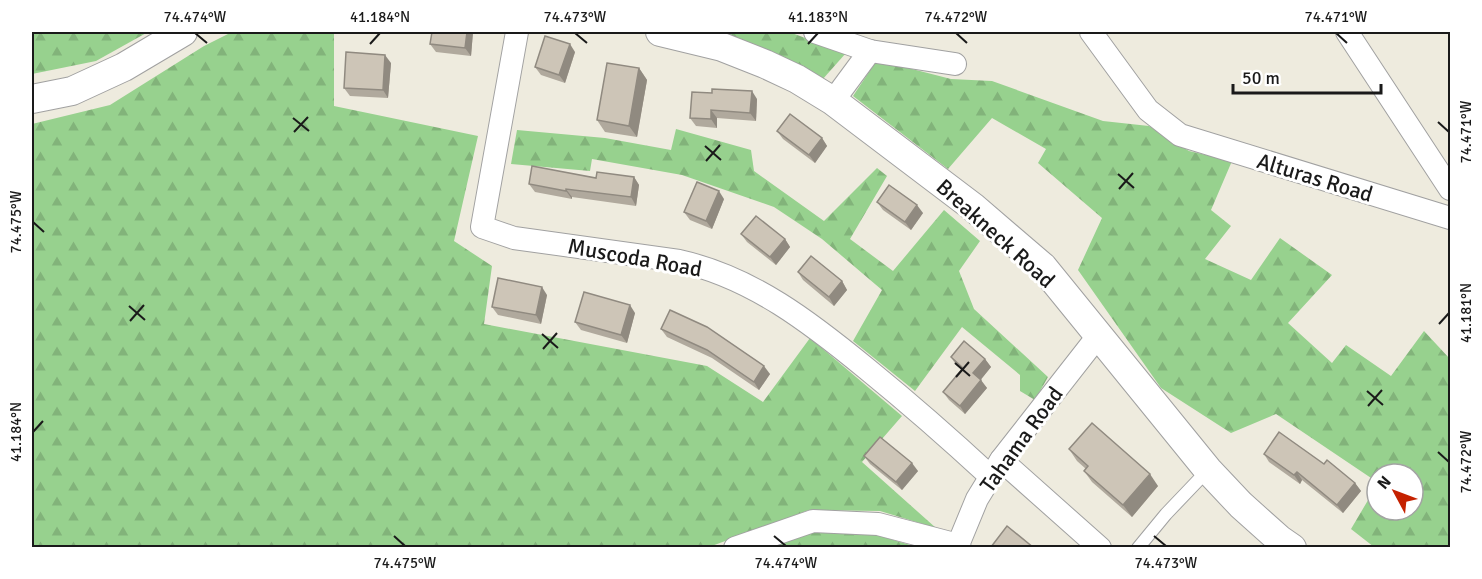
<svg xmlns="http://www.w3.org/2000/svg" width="1482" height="579" font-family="Signika,sans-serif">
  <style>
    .forest { fill: url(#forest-firs) }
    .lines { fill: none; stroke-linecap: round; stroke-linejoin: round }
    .service-casing { stroke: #a1a1a1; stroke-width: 14 }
    .minor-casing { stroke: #a1a1a1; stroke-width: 24 }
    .tertiary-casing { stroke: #a1a1a1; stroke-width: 30 }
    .service { stroke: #fff; stroke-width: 12 }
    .minor { stroke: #fff; stroke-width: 22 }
    .tertiary { stroke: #fff; stroke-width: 28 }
    .wall { fill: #b0a99d }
    .shaded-wall { fill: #908a80 }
    .building { fill: #cdc5b7; stroke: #908a80; stroke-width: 1.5 }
    .ticks { fill: none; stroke: #1a1a1a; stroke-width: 2 }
    .labels { text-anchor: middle; stroke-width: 6; stroke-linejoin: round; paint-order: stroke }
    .street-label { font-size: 22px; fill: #1a1a1a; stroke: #fff }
    .neatline { fill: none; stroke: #1a1a1a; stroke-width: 2 }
    .ticks-label { font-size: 15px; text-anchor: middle; fill: #1a1a1a }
  </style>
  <defs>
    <pattern id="forest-firs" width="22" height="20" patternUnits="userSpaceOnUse" patternTransform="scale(1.5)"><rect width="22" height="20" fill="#97d18e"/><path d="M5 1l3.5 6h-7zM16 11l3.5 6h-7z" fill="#82b37a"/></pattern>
  </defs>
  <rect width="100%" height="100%" fill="#eeebde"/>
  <g class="forest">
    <path d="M32,32h116l-52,29 -64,13z"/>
    <path d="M232,32h102v74l144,30 -24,105 38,25 -8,58 223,42 56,36 47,-64 92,78 -40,46 74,66 -56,-17 -71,-1 -100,37h-677v-423l78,-19 94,-59z"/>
    <path d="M713,32h76l57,21 -24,27z"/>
    <path d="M877,60l74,19 41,2 111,40 46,5 40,25 43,10 -21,49 20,16 -26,33 46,21 29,-42 52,37 -44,48 44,40 14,-18 45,31 33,-45 26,28v188h-76l-23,-18 26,-44v25h36v-36h-36v8l-101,-68 -45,19 -70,-45 -83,-118 24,-52 -64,-55 8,-14 -54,-31 -44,51 -95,-73z"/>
    <path d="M676,129l75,21 3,21 70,50 53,-53 10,8 -37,63 43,32 51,-61 36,31 -21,30 15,38 74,68 -13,23 -15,-9v-16l-58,-48 -47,64 -62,-50 29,-51 -60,-51 -48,-32 -92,-32 -90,-16 -2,12 -79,-7 6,-34 88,8 66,12z"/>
    <path d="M813,530l57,3 47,14 -152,1z"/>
  </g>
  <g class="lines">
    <defs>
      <path id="service" d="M1138,548l28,-34 42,-44"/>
      <g id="minor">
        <path d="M517,32l-35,195 32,11 165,23c73,16 132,62 188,108 43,35 84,71 124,108"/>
        <path d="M815,32l55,19 85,13"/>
        <path d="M1091,32l57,78 32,25 270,83"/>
        <path d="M1347,32l103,157"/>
        <path d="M833,101l37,-50"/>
        <path d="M1001,460l99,88"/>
        <path d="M735,548l78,-27 65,3 80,21"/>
        <path d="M960,548l-2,-3 19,-46 24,-39 97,-124"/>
      </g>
      <g id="tertiary">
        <path d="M660,32l62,15 43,17 32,15 36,22 140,106 70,60 165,203 33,35 38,34 13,9"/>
        <path d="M32,99l40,-8 52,-24 59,-35"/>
      </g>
    </defs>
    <use href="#service" class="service-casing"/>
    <use href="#minor" class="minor-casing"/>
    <use href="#tertiary" class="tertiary-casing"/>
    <use href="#service" class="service"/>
    <use href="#minor" class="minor"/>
    <use href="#tertiary" class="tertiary"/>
  </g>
  <g class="wall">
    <path d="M473,32l-2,24 -35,-4 -6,-8z"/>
    <path d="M575,52l-10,31 -24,-8 -6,-8z"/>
    <path d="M391,63l-3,35 -38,-2 -6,-8z"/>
    <path d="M639,68l8,12 -10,57 -32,-5 -8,-12z"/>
    <path d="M692,92l65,7 -1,22 -39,-3v10l-21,-2 -6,-8z"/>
    <path d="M777,131l45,7 5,8 -12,17 -32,-24z"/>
    <path d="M634,177l5,8 -3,21 -64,-9v2l-37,-7 -6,-8 67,-6z"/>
    <path d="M724,199l-12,30 -22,-9 -6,-8z"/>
    <path d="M877,202l46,11 -12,17 -28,-20z"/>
    <path d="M741,234l44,5 5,8 -14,18 -29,-23z"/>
    <path d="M798,272l44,9 5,9 -13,16 -31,-26z"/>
    <path d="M547,295l-6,29 -43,-9 -6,-8z"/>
    <path d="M635,313l-8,30 -46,-13 -6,-8z"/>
    <path d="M661,329l109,45 -11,16 -47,-32 -45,-21z"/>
    <path d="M951,357l34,2 6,8 -11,13 7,8 -22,26 -16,-14 -6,-8 19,-22 -6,-5z"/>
    <path d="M1069,449l89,37 -26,31 -40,-35 -8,-11 2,-2 -9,-8z"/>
    <path d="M1264,454l60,10 31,19 6,8 -18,22 -41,-33 -2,4 -31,-22z"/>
    <path d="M864,456l54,15 -16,19 -32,-26z"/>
  </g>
  <g class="shaded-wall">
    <path d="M467,32h6l-2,24 -6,-8z"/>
    <path d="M570,44l5,8 -10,31 -6,-8z"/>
    <path d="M385,55l6,8 -3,35 -5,-8z"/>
    <path d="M639,68l8,12 -10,57 -8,-11z"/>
    <path d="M752,91l5,8 -1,22 -6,-8z"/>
    <path d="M711,110l6,8v10l-6,-9z"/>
    <path d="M822,138l5,8 -12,17 -6,-8z"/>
    <path d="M634,177l5,8 -3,21 -5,-9z"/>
    <path d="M566,189l6,8v2l-6,-8z"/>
    <path d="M719,191l5,8 -12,30 -6,-8z"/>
    <path d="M917,205l6,8 -12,17 -6,-8z"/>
    <path d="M785,239l5,8 -14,18 -6,-8z"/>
    <path d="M842,281l5,9 -13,16 -5,-9z"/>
    <path d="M542,287l5,8 -6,29 -5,-9z"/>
    <path d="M630,305l5,8 -8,30 -6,-8z"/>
    <path d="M985,359l6,8 -12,15 -6,-9z"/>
    <path d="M764,366l6,8 -11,16 -5,-8z"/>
    <path d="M981,380l6,8 -22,26 -5,-8z"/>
    <path d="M912,463l6,8 -16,19 -6,-8z"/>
    <path d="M1297,472l5,8 -2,4 -6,-9z"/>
    <path d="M1150,474l8,12 -26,31 -9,-12z"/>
    <path d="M1355,483l6,8 -18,22 -6,-8z"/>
  </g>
  <g class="building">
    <path d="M432,32h35l-2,16 -35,-4z"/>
    <path d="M545,36l25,8 -11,31 -24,-8z"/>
    <path d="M346,52l39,3 -2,35 -39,-2z"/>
    <path d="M607,63l32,5 -10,58 -32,-6z"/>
    <path d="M712,89l40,2 -2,22 -39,-3v9l-21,-1 2,-26 20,1z"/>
    <path d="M790,114l32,24 -13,17 -32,-24z"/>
    <path d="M532,166l64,12 1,-6 37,5 -3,20 -65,-8v2l-37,-7z"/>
    <path d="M697,182l22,9 -13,30 -22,-9z"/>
    <path d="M889,185l28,20 -12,17 -28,-20z"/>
    <path d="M756,216l29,23 -15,18 -29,-23z"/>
    <path d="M811,256l31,25 -13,16 -31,-25z"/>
    <path d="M498,278l44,9 -6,28 -44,-8z"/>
    <path d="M584,292l46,13 -9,30 -46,-13z"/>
    <path d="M670,310l37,17 57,39 -10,16 -47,-32 -46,-21z"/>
    <path d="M964,341l21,18 -12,14 8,7 -21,26 -17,-14 20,-24 -12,-11z"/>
    <path d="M1092,423l58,51 -27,31 -39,-34 4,-5 -19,-17z"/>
    <path d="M1279,432l45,32 3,-4 28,23 -18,22 -40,-33 -3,3 -30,-21z"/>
    <path d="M880,437l32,26 -16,19 -32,-26z"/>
    <path d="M1007,526l27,22h-42l-1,-1z"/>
  </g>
  <path class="ticks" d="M195,33l12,10M575,33l12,10M956,33l11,10M1336,33l11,10M370,44l10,-11M808,44l10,-11M293,118l16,13M1438,122l11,10M294,132l14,-15M705,146l16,14M706,161l14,-16M1118,174l16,14M1119,189l14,-16M33,222l11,10M129,306l16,14M130,321l14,-16M1439,324l10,-11M542,334l16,14M543,349l14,-16M955,363l15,13M956,377l13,-15M1367,391l16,14M1368,406l14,-16M33,432l10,-11M1438,452l11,10M394,536l11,10M774,536l12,10M1154,536l12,10"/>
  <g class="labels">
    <g class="street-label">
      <text transform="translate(1315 177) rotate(17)" y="8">Alturas Road</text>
      <text transform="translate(996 233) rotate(42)" y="8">Breakneck Road</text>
      <text transform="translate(635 257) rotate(10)" y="8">Muscoda Road</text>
      <text transform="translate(1021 439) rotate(-54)" y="8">Tahama Road</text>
    </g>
  </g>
  <rect width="1482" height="579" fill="none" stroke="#ffffff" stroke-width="66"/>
  <g transform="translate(1395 492) rotate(311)"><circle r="28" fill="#ffffff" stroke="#a3a3a3" stroke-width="1.5"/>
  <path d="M0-4.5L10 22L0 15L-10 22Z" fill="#c52100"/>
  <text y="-9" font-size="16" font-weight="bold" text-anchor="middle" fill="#1a1a1a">N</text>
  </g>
  <path d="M1233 84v9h148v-9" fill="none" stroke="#1a1a1a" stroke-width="3"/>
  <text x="1242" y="84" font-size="18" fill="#1a1a1a" stroke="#ffffff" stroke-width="4.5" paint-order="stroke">50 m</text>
  <rect x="33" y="33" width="1416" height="513" class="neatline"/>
  <g class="ticks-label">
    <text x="195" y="22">74.474°W</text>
    <text x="380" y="22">41.184°N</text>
    <text x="575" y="22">74.473°W</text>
    <text x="818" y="22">41.183°N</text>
    <text x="956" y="22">74.472°W</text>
    <text x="1336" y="22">74.471°W</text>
    <text transform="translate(1466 132) rotate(-90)" y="5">74.471°W</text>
    <text transform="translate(16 222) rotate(-90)" y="5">74.475°W</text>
    <text transform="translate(1466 313) rotate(-90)" y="5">41.181°N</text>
    <text transform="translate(16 432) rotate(-90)" y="5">41.184°N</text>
    <text transform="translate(1466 462) rotate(-90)" y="5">74.472°W</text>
    <text x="405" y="568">74.475°W</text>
    <text x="786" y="568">74.474°W</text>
    <text x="1166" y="568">74.473°W</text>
  </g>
</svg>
